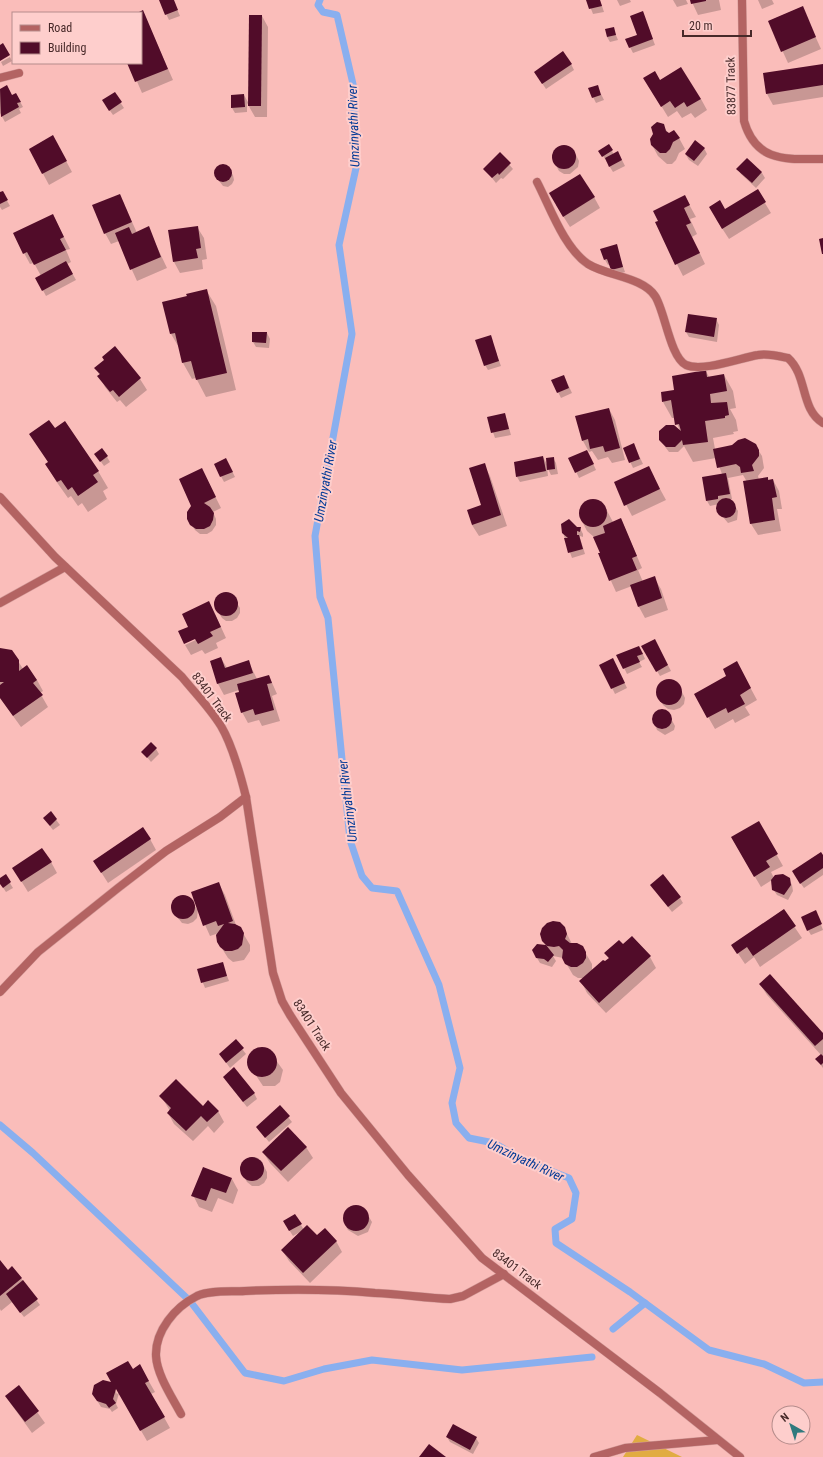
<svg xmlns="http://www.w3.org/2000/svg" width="823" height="1457" font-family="'Roboto Condensed',sans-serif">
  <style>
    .park { fill: #e1ac42 }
    .shadow { fill: #0003 }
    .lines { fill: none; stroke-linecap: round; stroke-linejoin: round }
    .stream { stroke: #89afef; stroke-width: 7 }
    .building { fill: #510c29 }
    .minor-casing { stroke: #d39c9a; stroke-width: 9 }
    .minor { stroke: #b36362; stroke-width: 8 }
    .labels { text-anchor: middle; stroke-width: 4; stroke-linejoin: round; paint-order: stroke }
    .street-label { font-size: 12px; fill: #472929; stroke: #fececc }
    .water-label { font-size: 13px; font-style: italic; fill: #033a96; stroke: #fececc }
  </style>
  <rect width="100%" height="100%" fill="#fabdba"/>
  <path class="park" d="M637,1435l45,22h-59z"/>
  <g class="shadow">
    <path d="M173,0l7,16 -11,4 -9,-19z"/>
    <path d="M600,0l4,12 -11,2 -5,-13z"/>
    <path d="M617,0h13l1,2 -11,4z"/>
    <path d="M673,0h13l2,4 -11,3z"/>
    <path d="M691,0h28l2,10 -23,5z"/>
    <path d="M758,0h14l2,4 -12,5z"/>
    <path d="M802,7l19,42 -33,14 -19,-42z"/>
    <path d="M143,12l30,68 -31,13 -13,-30h12l-1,-50z"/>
    <path d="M643,13l12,32 -22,8 -7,-14 12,-4z"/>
    <path d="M262,16l6,11 -1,90h-12l-8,-14v9l-12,1 -3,-5 12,-13 5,9z"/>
    <path d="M613,28l5,12 -8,2 -3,-5z"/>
    <path d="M10,57l2,4 -9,5 -2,-4z"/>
    <path d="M571,64l3,6 -28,19 -8,-12z"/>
    <path d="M823,65v32l-50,8 -6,-11 -3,-20z"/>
    <path d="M660,81l41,18 6,11 -12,8 -4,-5 -9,5 -5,-7 -9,6 -17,-28z"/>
    <path d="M597,86l7,14 -8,3 -7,-14z"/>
    <path d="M6,87l6,10 4,-3 7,13 -4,2 2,4 -16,9 -5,-9v-23z"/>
    <path d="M114,93l10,15 -11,7 -7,-10z"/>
    <path d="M661,123l8,11 10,4 6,11 -6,4 -3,7 -4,4h-5l-9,-8 -6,-11 2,-11 -2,-7 2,-3z"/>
    <path d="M609,145l5,10 7,3 4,8 -12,6 -13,-21z"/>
    <path d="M568,147l5,2 6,12 -1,6 -8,7h-6l-5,-3 -6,-11v-6l3,-5z"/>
    <path d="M59,148l13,24 -23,13 -19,-36z"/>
    <path d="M704,148l3,6 -9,12 -9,-6 -3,-5z"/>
    <path d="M500,154l13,15 -10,10 -2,-1 -5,5 -11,-14z"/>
    <path d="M747,159l15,14 3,5 -9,10 -15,-14 -3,-5z"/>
    <path d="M221,166h5l7,9 1,5 -2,4 -4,3 -5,-1 -7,-9 -1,-4 2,-5z"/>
    <path d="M757,190l14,23 -42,26 -13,-20z"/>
    <path d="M2,192l8,14 -8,4 -2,-3v-14z"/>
    <path d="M120,195l17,38 11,-5 19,40 -30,13 -18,-40 -8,3 -6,-11z"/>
    <path d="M594,197l6,11 -30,19 -14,-22z"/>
    <path d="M685,197l11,20 -6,2 7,15 -5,3 13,27 -22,12 -27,-53z"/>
    <path d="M53,215l17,34 -4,1 5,12 -4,2 9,16 -30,16 -9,-17 4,-3 -7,-13 -4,1 -6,-11z"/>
    <path d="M197,227l7,11 3,21 -5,1 1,9 -23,4 -6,-11z"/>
    <path d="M616,246l9,26 -10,3 -5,-11 -2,1 -3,-5z"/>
    <path d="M206,290l10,16 20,84 -30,7 -10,-19 -4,1 -9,-16 -3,-14 -9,-15 17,-37z"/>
    <path d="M716,319l3,6 -2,17 -28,-5 -3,-5z"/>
    <path d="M267,333l3,6 -1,9 -13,-1 -3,-5z"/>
    <path d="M490,336l11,30 -13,4 -3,-5z"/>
    <path d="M96,368l44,11 7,11 -21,17 -6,-7 -3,2 -12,-15z"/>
    <path d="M706,371l3,6 15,-2 9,16 3,17 -6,1 6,11 2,11 -5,1 1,2 -21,4 2,11 40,-4 7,11 2,12 -6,8 1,4 9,-2 1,3 4,-1 6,11 3,18h-5l4,22 -23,4 -7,-11 -7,-42h3l-4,-7 -15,3 4,21 -5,1 5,1 6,10 -1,9 -9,3 -10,-12 1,-7 -9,2 -3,-5 15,-27 -6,-16 -23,4 -9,-16 -6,6h-9l-9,-12 20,-9 -5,-13h-3l-9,-16 12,-12z"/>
    <path d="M564,376l8,17 -11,5 -9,-18z"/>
    <path d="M609,409l6,11 10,40 -13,3 -4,-6 -10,3 -6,-9 -3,1 -6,-11z"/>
    <path d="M505,414l6,21 -16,3 -7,-20z"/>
    <path d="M54,430l44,41 10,17 -5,3 4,8 -19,13 -6,-9 -4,3 -7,-10 -3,2 -12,-17 -9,-16 2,-2 -18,-29z"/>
    <path d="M634,445l9,19 -10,4 -9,-20z"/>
    <path d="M107,457l3,5 -6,4 -5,-7z"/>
    <path d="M543,457l5,9 5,-8 3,5 2,11 -7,1 -4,-8 1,9 -28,6 -3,-5z"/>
    <path d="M590,457l6,13 -17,8 -9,-20z"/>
    <path d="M215,465h14l6,12 -11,5z"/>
    <path d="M484,465l6,11 17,50 -28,10 -7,-11 11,-19z"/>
    <path d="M648,467l18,33 -34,16 -17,-33z"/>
    <path d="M202,470l19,38 -8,4 3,7v6l-4,6 -5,3h-7l-5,-4 -7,-11z"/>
    <path d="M590,500h6l9,7 8,15 8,-3 21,49 -4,2 5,12 11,-4 7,11 7,21 -23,8 -6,-11 -7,-21 -16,6 -17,-38 2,-1 -7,-16 -7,-6 -6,-12v-12z"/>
    <path d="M577,528h3l3,6v3l-3,-1v2l5,16 -13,4 -9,-25z"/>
    <path d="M223,594h6l4,3 7,11v5l-3,5 -5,3h-6l-4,-3 -7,-11v-5l3,-5z"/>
    <path d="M215,614l11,24 -10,5 2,5 -13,6 -3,-4 -11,5 -6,-10 15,-7z"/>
    <path d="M658,646l13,25 -11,5 -3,-5z"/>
    <path d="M0,649l18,12 5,8 14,11 6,11 -3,2 8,14 -27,20 -21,-29z"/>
    <path d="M642,652l3,7 -6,3 3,5 -15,7 -9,-19z"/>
    <path d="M221,658l6,10 21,-7 9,18 12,-3 8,18 -5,2 8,25 -18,5 -3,-6 -11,3 -6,-11 -3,-22 -15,5 -6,-11 -7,-23z"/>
    <path d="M601,665h15l11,23 -12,6z"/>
    <path d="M743,674l14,26 -12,7 5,8 -15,8 -2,-4 -18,10 -20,-35z"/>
    <path d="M669,681l6,1 4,4 6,12 -1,6 -4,4 -6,2 -6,-1 -5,-4 -5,-12 1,-6 4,-4z"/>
    <path d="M662,710l5,1 8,15 -1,4 -9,5 -8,-5 -4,-11 5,-8z"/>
    <path d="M156,749l3,5 -8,8 -8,-10z"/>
    <path d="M51,813l9,12 -7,5 -9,-11z"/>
    <path d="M758,822l25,44 -12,6 3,6 15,1 3,6 1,6 -5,9 -11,-5 -4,-6 -1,-9 -11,7 -29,-49z"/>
    <path d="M150,839l6,11 -48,33 -14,-22z"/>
    <path d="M823,857v18l-19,13 -8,-11z"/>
    <path d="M51,862l6,11 -29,19 -8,-13z"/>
    <path d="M5,875l8,13 -7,4 -6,-9v-4z"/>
    <path d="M219,884l6,11 11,30 4,3 10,17v6l-6,9 -11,2 -5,-4 -7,-11 -2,-14 -9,3 -12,-27 -1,9 -4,4 -5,2 -6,-1 -8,-10 -2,-5 5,-10 11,-1 9,12z"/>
    <path d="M651,885l29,13 3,5 -11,9z"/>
    <path d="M783,910l19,28 -42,29 -6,-10 -9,7 -12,-18z"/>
    <path d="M818,917l5,13 -12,5 -3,-5z"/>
    <path d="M564,928l8,16 10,3 10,17v7l17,-12 -3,-6 17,-7 27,11 6,11 -50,45 -19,-20 -6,-12 4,-3h-7l-5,-3 -10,-17 -10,-2 3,5 -4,6 -12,-4 -3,-5 9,-12 -3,-6z"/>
    <path d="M222,963l7,18 -24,7 -7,-18z"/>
    <path d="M760,984l63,50v34l-7,-9 5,-4 -54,-60z"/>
    <path d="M236,1041l10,13 -16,14 -10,-14z"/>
    <path d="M262,1048l6,1 15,21 -3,12 -5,4h-12l-14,-21v-6l7,-10z"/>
    <path d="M227,1082l27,11 3,6 -10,8z"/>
    <path d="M161,1096l57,15 6,11 -10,11 -6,-7 -15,15 -19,-17 -6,-11 2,-2z"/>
    <path d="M280,1107l12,15 -23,20 -12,-15z"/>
    <path d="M306,1147l7,11 -25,24 -18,-19 -7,-11z"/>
    <path d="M250,1157h6l5,4 6,11v6l-3,5 -5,3h-7l-5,-4 -3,-5 -3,-12z"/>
    <path d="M232,1179l6,11 -5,14 -15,-6 -6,14 -13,-5 -6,-12z"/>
    <path d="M351,1206l11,1 7,10 3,5 -4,10 -10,4 -10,-6 -3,-5 -1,-11z"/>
    <path d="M295,1215l9,15 13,7 19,4 6,11 -32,31 -21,-22 -7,-11 18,-18 -7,4 -9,-14z"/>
    <path d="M0,1262l8,9 13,7 19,27 -16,12 -12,-15 -11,9 -1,-2z"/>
    <path d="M140,1366l15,26 -4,2 19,34 -23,13 -39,-68 25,-3z"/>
    <path d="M111,1383l6,11 2,-1 -3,11 2,4 -6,4 -2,-3 -9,-2 -8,-13z"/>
    <path d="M19,1387l26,36 -13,10 -26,-36z"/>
    <path d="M447,1437l29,1 3,5 -6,11 -23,-12z"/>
  </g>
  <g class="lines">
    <g class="stream">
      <path d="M320,0l-2,5 5,7 14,3 16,69 3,84 -17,77 13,89 -37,202 5,61 8,21 22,222 12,36 10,12 25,3 42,94 21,83 -8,35 4,20 13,15 25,5 29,17 46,18 7,15 -4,26 -17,10 1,14 74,49 79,58 55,14 40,19 19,-1"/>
      <path d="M0,1125l33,28 157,148 55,72 39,8 40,-12 48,-9 90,10 130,-13"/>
      <path d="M613,1329l32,-26"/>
    </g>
  </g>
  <g class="building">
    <path d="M159,0h15l4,10 -13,5z"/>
    <path d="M586,0h14l2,6 -13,3z"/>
    <path d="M690,0h16v1l-15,3z"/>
    <path d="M803,6l13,31 -35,15 -13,-31z"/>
    <path d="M143,10l25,59 -33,13 -8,-19h14v-50h-4z"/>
    <path d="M643,11l10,28 -24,9 -4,-9 12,-4 -7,-19z"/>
    <path d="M249,15h13l-1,91h-13z"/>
    <path d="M614,27l2,8 -9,2 -2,-8z"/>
    <path d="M3,43l7,12 -10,6v-16z"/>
    <path d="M563,51l9,13 -30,20 -8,-12z"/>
    <path d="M823,64v21l-57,9 -3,-21z"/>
    <path d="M681,67l20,32 -14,8 -3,-5 -9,6 -5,-7 -9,6 -18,-29 12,-7 5,9z"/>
    <path d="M7,85l5,10 4,-2 5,9 -4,1 2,4 -18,10 -1,-28z"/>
    <path d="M598,85l3,10 -9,3 -4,-10z"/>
    <path d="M115,92l7,10 -13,9 -7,-11z"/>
    <path d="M244,94l1,13 -14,1v-13z"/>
    <path d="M657,122l7,2 2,7 3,2 5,-3 6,8 -7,4 -3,7 -4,4h-6l-9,-8 -1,-6 3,-5 -2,-7z"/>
    <path d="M53,135l14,26 -25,13 -13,-25z"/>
    <path d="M695,140l10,8 -11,13 -9,-7z"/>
    <path d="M609,144l4,6 -11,7 -4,-6z"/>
    <circle cx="564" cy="157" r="12"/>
    <path d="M618,151l4,9 -13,7 -4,-9z"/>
    <path d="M500,152l11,11 -12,12 -1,-2 -6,5 -9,-9z"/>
    <path d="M747,158l15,14 -10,11 -16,-14z"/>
    <circle cx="223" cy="173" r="9"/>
    <path d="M580,174l15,23 -32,20 -14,-24z"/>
    <path d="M758,189l8,13 -44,27 -13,-22 11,-7 5,9z"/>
    <path d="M3,191l5,9 -8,4v-12z"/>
    <path d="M120,194l12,28 -28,12 -12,-29z"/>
    <path d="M685,195l5,10 -6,3 7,15 -5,2 14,28 -25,12 -20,-43 3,-1 -5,-10z"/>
    <path d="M53,214l11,23 -4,2 6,11 -32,15 -7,-13 -4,2 -10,-21z"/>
    <path d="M149,226l12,31 -31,13 -15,-37 14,-6 3,7z"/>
    <path d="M198,226l3,22 -5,1 2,9 -25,4 -5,-32z"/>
    <path d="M823,238v16h-1l-3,-15z"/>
    <path d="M617,244l6,23 -12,3 -4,-11 -3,1 -4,-11z"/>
    <path d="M66,261l7,13 -31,17 -7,-13z"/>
    <path d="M207,289l20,84 -31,7 -5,-19 -9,2 -7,-30 -5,1 -8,-32 25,-6 -1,-2z"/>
    <path d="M688,314l29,4 -3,19 -29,-5z"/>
    <path d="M252,332h15l-1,11 -14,-1z"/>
    <path d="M491,335l8,26 -15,5 -9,-26z"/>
    <path d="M115,346l26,32 -22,19 -6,-7 -3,2 -13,-16 3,-2 -6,-6 10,-8 -2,-3z"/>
    <path d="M706,370l1,7 17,-3 3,17 -17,3 1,9 16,-1 2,13 -4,1v2l-20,3 3,21 -25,3 -1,-5 -7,7h-9l-7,-7v-9l7,-6h8l7,6 -2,-7 -4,1 -4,-25 -9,2 -1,-10 13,-2 -2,-14z"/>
    <path d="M564,375l5,13 -12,5 -6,-13z"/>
    <path d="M609,408l11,40 -15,4 -2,-6 -13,3 -2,-10 -6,2 -7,-25z"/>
    <path d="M505,413l4,16 -18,4 -4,-16z"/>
    <path d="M49,420l6,8 10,-7 34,50 -6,4 5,7 -20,14 -6,-9 -4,3 -7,-10 -4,2 -12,-18 3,-2 -19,-28z"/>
    <path d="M745,438l11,6 3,6v6l-7,9 2,6 -13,2 -1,-6 -4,-3 -19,4 -4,-19 19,-4 6,-5z"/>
    <path d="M634,443l6,16 -11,4 -6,-15z"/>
    <path d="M102,448l6,8 -8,6 -6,-8z"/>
    <path d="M587,450l7,14 -19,9 -7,-15z"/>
    <path d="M543,456l3,15 -30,6 -2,-15z"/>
    <path d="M554,457l1,12 -8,1 -1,-12z"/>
    <path d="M226,458l7,14 -13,5 -6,-13z"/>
    <path d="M485,463l16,52 -29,10 -5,-15 14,-5 -12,-37z"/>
    <path d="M649,466l11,23 -36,17 -10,-24z"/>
    <path d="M202,468l14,29 -12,6 6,4 4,6 -1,7 -3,6 -6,3h-8l-6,-4 -3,-6v-7l4,-6 -12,-27z"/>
    <path d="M726,473l4,21 -12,2v3l-12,2 -4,-24z"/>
    <path d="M768,477v3l5,-1 4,18 -5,1 3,22 -25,4 -7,-43z"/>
    <circle cx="726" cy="508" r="10"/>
    <circle cx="593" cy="513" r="14"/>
    <path d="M621,518l16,38 -5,2 5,12 -28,11 -11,-28h2l-7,-16 12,-4 -2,-7z"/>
    <path d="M569,519l8,8h4l-1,5 -3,-1v4h2l4,14 -15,4 -4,-15h4l-6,-5 -1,-9z"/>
    <path d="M655,576l7,22 -24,9 -8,-22z"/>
    <circle cx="226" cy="604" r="12"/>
    <path d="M209,601l12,26 -11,5 3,4 -15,8 -3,-5 -11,5 -6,-13 10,-4 -6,-13z"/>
    <path d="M655,639l13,26 -12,7 -15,-26z"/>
    <path d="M639,646l4,8 -6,2 3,6 -17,7 -7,-14z"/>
    <path d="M0,648l12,2 7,10v11l8,-6 10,15 -4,3 10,12 -30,21 -13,-18v-13l4,-3h-4z"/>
    <path d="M221,657l4,11 24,-8 4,13 -36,11 -7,-23z"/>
    <path d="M613,658l12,25 -14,6 -12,-24z"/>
    <path d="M737,661l14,27 -11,7 5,9 -17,9 -2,-5 -19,10 -13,-24 32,-18 -3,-7z"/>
    <path d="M269,675l3,8 -5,1 7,26 -19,5 -2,-6 -12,4 -6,-20 4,-1 -2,-8z"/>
    <circle cx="669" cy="692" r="13"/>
    <circle cx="662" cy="719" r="10"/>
    <path d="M151,742l6,6 -10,10 -6,-6z"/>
    <path d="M51,811l6,8 -7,7 -7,-8z"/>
    <path d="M759,821l19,33 -12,7 4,6 -16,10 -23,-40z"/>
    <path d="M143,827l8,12 -50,34 -8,-12z"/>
    <path d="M42,848l10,14 -31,20 -9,-14z"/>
    <path d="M821,852l2,3v13l-23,16 -8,-13z"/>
    <path d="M6,874l5,8 -8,6 -3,-4v-6z"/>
    <path d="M663,874l18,23 -13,10 -18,-22z"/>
    <path d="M783,874l7,4 1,7 -7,10 -12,-5 -1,-10 4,-5z"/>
    <path d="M219,882l14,39 -5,2 7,1 6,3 3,6 -2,12 -4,4 -6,2h-7l-5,-4 -3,-5 -1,-7 8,-11 -6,2 -2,-5 -13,5 -12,-34z"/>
    <circle cx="183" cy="907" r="12"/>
    <path d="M784,909l12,17 -43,30 -6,-9 -10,7 -6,-9z"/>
    <path d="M816,910l6,14 -15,7 -6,-14z"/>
    <path d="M553,921l7,1 5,5 2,7 -2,5 5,4h7l6,3 3,6v6l-3,5 -6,4h-6l-6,-3 -3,-6 1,-8 -4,-4 -5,1 -7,-1 -5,-5 -2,-7 2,-6 5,-5z"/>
    <path d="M632,936l19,20 -52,47 -20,-22 24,-21 2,1 4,-3 -5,-5 15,-13 4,4z"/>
    <path d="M537,944l9,1 8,10 -6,7 -4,-3 -8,-1 -4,-8z"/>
    <path d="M223,962l4,14 -26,7 -4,-14z"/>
    <path d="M770,974l53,59v6l-8,7 -56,-62z"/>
    <path d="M236,1039l8,9 -18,15 -7,-9z"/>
    <circle cx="262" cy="1062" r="15"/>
    <path d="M821,1054l2,2v7l-2,2 -6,-6z"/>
    <path d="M234,1067l21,26 -12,9 -20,-25z"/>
    <path d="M176,1079l27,27 5,-6 11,11 -12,11 -6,-6 -15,15 -19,-18 4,-5 -12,-12z"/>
    <path d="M280,1105l10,11 -25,22 -9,-11z"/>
    <path d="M288,1127l19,20 -26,24 -19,-19z"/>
    <circle cx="252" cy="1169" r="12"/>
    <path d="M203,1167l29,11 -6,15 -15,-5 -5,13 -15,-5z"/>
    <circle cx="356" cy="1218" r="13"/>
    <path d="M295,1214l7,10 -13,7 -6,-10z"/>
    <path d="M307,1225l10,10 8,-7 12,13 -34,32 -22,-23z"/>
    <path d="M0,1260l8,10 4,-4 10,12 -22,18z"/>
    <path d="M23,1280l15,19 -18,14 -14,-19z"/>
    <path d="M128,1361l5,8 7,-5 9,17 -4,2 20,34 -25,14 -24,-42 -3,10 3,4 -7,5 -3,-4 -9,-3 -5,-7 2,-9 9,-5 8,2 -5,-9z"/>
    <path d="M19,1385l20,26 -14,11 -20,-26z"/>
    <path d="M453,1424l24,13 -7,13 -24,-13z"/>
    <path d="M429,1444l17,13h-27z"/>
  </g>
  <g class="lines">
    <defs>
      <g id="minor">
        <path d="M742,0l2,121c12,42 43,38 79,38"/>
        <path d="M0,78l19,-5"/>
        <path d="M537,182c13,25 27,66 51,82 19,12 55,13 67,32 10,15 15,61 31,69 17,7 54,-7 72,-10 9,-2 21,1 30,3 20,18 12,51 35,65"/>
        <path d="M0,497l55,60 127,120c13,16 28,31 39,49 10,17 20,51 25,71l27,176 9,28 8,14 51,78 67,82 74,83 178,135 80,64"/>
        <path d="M0,603l65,-36"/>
        <path d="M0,992l38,-40 80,-64 48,-37 54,-34 26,-20"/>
        <path d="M181,1414c-9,-17 -24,-39 -25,-58 -1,-25 19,-49 41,-60 14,-6 32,-4 48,-5 43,-2 86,-2 130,2 25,1 50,5 75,6l13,-3 41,-22"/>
        <path d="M594,1457l31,-9 92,-8"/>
      </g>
    </defs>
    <use href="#minor" class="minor-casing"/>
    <use href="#minor" class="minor"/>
  </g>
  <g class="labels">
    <g class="street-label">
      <text transform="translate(731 86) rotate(-91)" y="4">83877 Track</text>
      <text transform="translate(212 697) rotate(53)" y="4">83401 Track</text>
      <text transform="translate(312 1025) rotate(57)" y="4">83401 Track</text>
      <text transform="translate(517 1269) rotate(37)" y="4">83401 Track</text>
    </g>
    <g class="water-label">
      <text transform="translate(353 126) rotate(-92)" y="5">Umzinyathi River</text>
      <text transform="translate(325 481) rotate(-80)" y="5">Umzinyathi River</text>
      <text transform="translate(347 801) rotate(-97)" y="5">Umzinyathi River</text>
      <text transform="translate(526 1160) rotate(25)" y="5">Umzinyathi River</text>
    </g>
  </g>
  <rect x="12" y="12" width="130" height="52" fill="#fececc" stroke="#b58c8b"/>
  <rect x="20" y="25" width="20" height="6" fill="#b36362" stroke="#b58c8b"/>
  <text x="48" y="32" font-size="12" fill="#472929">Road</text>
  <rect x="20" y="42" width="20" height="12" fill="#510c29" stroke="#b58c8b"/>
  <text x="48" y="52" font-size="12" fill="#472929">Building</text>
  <g transform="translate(791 1425) rotate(321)"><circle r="19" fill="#fececc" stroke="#b58c8b"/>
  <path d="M0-3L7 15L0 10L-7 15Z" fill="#307a7e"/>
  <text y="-6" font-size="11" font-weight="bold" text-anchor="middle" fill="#472929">N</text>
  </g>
  <path d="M683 30v6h68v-6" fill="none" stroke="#472929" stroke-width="2"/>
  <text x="689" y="30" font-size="12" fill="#472929" stroke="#fececc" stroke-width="3" paint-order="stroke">20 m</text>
</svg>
